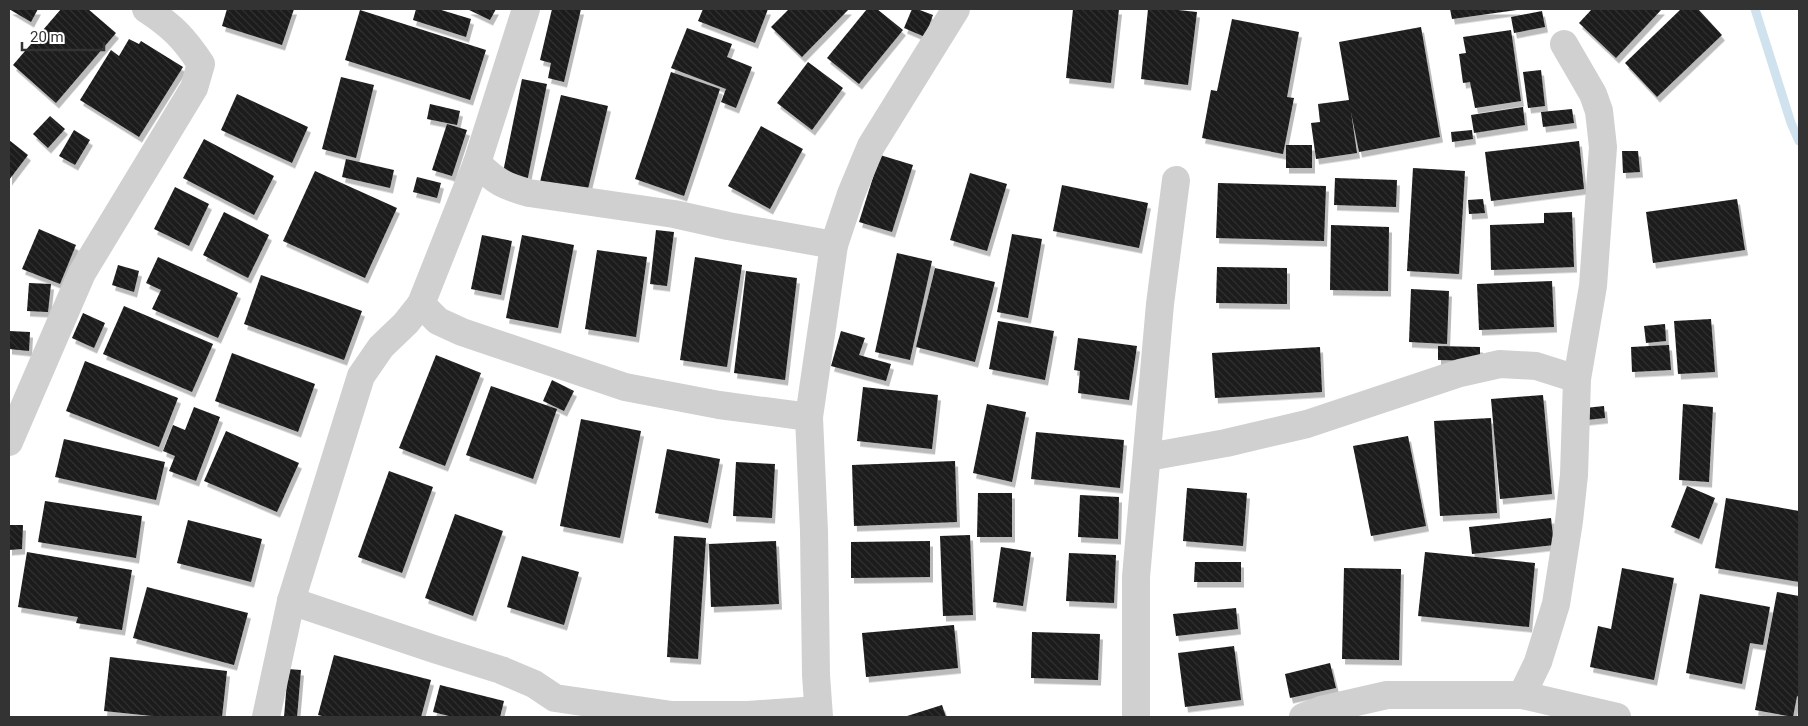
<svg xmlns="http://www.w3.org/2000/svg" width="1808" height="726" font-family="Roboto,sans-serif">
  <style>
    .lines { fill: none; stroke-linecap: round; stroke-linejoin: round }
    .stream { stroke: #cfe2ee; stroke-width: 9 }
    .building { fill: url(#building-back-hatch); filter: url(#shadow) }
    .minor { stroke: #d0d0d0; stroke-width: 28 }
  </style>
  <defs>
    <pattern id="building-back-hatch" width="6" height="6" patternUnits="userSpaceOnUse" patternTransform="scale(1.25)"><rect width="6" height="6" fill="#1a1a1a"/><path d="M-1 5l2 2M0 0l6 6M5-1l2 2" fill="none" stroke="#333"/></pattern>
    <filter id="shadow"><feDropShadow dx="3" dy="5.5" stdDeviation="0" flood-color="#0004"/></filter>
  </defs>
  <rect width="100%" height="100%" fill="#fff"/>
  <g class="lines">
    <path class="stream" d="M1755,9l36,114 8,18"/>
  </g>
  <g class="building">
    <path d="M9,9h29l-7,13z"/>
    <path d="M61,9h27l28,24 -60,70 -43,-38z"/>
    <path d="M227,9h67l-12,36 -60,-19z"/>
    <path d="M416,9h22l33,10 -5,18 -53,-17z"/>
    <path d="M467,9h29l-6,11z"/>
    <path d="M552,9h29l-17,73 -16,-4 3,-15 -11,-3z"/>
    <path d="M703,9h65l-13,34 -57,-22z"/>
    <path d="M789,9h60l-47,48 -31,-30z"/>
    <path d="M867,9h10l26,21 -44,54 -32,-26z"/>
    <path d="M912,9h5l16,6 -8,22 -21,-9z"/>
    <path d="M1073,9h46l-8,74 -45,-5z"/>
    <path d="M1148,9h21l28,3 -9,73 -47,-6z"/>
    <path d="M1450,9h67v1l-65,9z"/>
    <path d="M1592,9h70l-46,49 -37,-35z"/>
    <path d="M1681,9h17l24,26 -65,62 -32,-34z"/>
    <path d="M360,10l126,40 -16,50 -125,-40z"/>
    <path d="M1542,11l3,16 -31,6 -3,-16z"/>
    <path d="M1232,19l67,13 -12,65 7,1 -11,56 -81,-16 9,-48 6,1z"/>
    <path d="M1421,27l19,110 -81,15 -8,-40 6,41 -41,6 -5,-36 9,-1 -2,-18 31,-4 -10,-58z"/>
    <path d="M687,28l45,16 -5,13 25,10 -16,41 -15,-6 5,-13 -55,-21z"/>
    <path d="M1511,30l10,71 -46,7 -5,-26 -7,1 -4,-29 7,-1 -3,-16z"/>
    <path d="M129,39l10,5 2,-3 42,26 -44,70 -59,-37 31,-50 8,6z"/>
    <path d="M808,62l35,26 -31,42 -35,-27z"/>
    <path d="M1541,70l4,36 -17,2 -5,-36z"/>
    <path d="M671,72l49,17 -36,107 -49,-17z"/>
    <path d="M341,77l33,8 -18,73 -34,-9z"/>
    <path d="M522,79l25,5 -20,98 -25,-5z"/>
    <path d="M237,94l71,33 -16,36 -71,-33z"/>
    <path d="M561,95l47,11 -21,87 -47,-11z"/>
    <path d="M430,104l30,7 -3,14 -30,-6z"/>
    <path d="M1523,107l2,18 -51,8 -3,-18z"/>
    <path d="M1572,109l2,14 -31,4 -2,-15z"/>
    <path d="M50,116l15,13 -17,19 -15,-14z"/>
    <path d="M447,124l20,6 -15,46 -20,-6z"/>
    <path d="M761,126l42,23 -33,60 -42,-23z"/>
    <path d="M74,130l16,10 -15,25 -16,-9z"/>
    <path d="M1472,130l1,9 -21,3 -1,-10z"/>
    <path d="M204,139l70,37 -20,39 -71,-37z"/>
    <path d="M9,140l19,15 -19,25z"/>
    <path d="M1579,141l5,48 -93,12 -6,-49z"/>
    <rect x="1286" y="145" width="26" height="23"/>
    <path d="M1622,151h16l2,21 -17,1z"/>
    <path d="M880,155l33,10 -21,67 -33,-10z"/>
    <path d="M346,159l48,11 -4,18 -48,-11z"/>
    <path d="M1413,168l52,3 -6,103 -52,-3z"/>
    <path d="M315,171l82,37 -32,70 -82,-37z"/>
    <path d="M970,173l37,11 -20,67 -37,-11z"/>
    <path d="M417,177l24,6 -4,15 -24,-6z"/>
    <path d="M1335,178l62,2 -1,27 -62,-2z"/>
    <path d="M1218,183l108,3 -2,55 -108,-3z"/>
    <path d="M1062,185l86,18 -9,45 -86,-17z"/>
    <path d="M175,187l34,17 -20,42 -35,-17z"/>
    <path d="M1483,199l2,14 -16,1 -1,-14z"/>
    <path d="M1737,199l8,51 -92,13 -7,-51z"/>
    <path d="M224,212l45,23 -21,43 -45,-23z"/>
    <path d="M1572,212l2,55 -83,3 -1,-45 54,-2v-10z"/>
    <path d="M1331,225l58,2 -1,64 -58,-1z"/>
    <path d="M39,229l37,16 -16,39 -38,-15z"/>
    <path d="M656,230l18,2 -7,54 -17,-2z"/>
    <path d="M1012,234l30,5 -14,79 -31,-6z"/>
    <path d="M482,235l30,6 -11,54 -30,-6z"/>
    <path d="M522,235l52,10 -16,83 -52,-10z"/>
    <path d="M597,250l50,7 -11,80 -51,-8z"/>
    <path d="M897,253l35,8 -22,99 -35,-8z"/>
    <path d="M158,257l80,36 -20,45 -66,-29 9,-19 -15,-7z"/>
    <path d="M695,257l47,8 -15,102 -47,-7z"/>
    <path d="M118,265l21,6 -5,21 -22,-7z"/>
    <path d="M1217,267l70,1v36l-71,-1z"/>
    <path d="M935,268l60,14 -20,80 -59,-15z"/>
    <path d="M746,271l51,7 -12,102 -51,-7z"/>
    <path d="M261,275l101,36 -18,49 -100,-36z"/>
    <path d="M1552,281l2,46 -75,3 -2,-46z"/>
    <path d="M29,283l22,1 -3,28 -21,-1z"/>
    <path d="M1411,289l38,2 -2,53 -38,-2z"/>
    <path d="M124,306l89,38 -21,48 -89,-38z"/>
    <path d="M83,313l22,10 -11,25 -22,-10z"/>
    <path d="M1711,319l4,53 -37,2 -4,-53z"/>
    <path d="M998,321l56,10 -9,49 -56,-11z"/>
    <path d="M1665,324l1,17 -20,2 -2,-17z"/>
    <path d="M9,331l21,1 -1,19 -20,-2z"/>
    <path d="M841,331l24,7 -6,17 32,9 -5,17 -55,-15z"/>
    <path d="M1078,338l59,8 -8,54 -51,-7 2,-22 -6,-1z"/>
    <path d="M1669,345l2,25 -39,2 -1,-25z"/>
    <path d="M1438,346l42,1v14l-42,-1z"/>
    <path d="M1320,347l2,45 -107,6 -3,-45z"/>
    <path d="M232,353l83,31 -17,48 -83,-31z"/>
    <path d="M436,355l45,18 -36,93 -46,-18z"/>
    <path d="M85,361l93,37 -19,49 -93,-36z"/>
    <path d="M552,380l22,11 -10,20 -21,-10z"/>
    <path d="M491,386l66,23 -24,70 -67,-24z"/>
    <path d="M863,387l75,8 -6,54 -75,-8z"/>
    <path d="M1543,395l9,99 -52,5 -9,-100z"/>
    <path d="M987,404l39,8 -14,70 -39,-9z"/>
    <path d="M1683,404l30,3 -4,75 -30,-2z"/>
    <path d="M1604,406l1,12 -19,2 -1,-12z"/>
    <path d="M194,407l26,10 -24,64 -27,-10 6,-15 -12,-5 10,-26 12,5z"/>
    <path d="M1491,418l6,95 -57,3 -6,-95z"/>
    <path d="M581,419l60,12 -21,107 -60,-12z"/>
    <path d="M226,431l73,32 -22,49 -73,-31z"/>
    <path d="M1036,432l88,8 -4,48 -89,-9z"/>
    <path d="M1408,436l18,90 -55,10 -18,-90z"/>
    <path d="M64,439l101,23 -9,38 -101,-23z"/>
    <path d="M667,449l53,10 -12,64 -53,-10z"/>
    <path d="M955,461l2,61 -103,4 -2,-61z"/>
    <path d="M736,462l39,2 -3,54 -39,-2z"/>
    <path d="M389,471l44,16 -31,86 -44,-16z"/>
    <path d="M1687,486l28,12 -16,41 -28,-12z"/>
    <path d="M1187,488l60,5 -4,53 -60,-5z"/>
    <path d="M978,493h34v44h-35z"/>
    <path d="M1080,495l39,2 -1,42 -40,-2z"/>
    <path d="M1726,498l73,13v71l-84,-14z"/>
    <path d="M45,501l97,15 -6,42 -98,-16z"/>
    <path d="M455,514l48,17 -30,85 -48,-18z"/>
    <path d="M1551,518l3,27 -82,9 -3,-27z"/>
    <path d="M188,520l74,19 -11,43 -74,-19z"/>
    <path d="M9,525h14l-1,24 -13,1z"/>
    <path d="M970,535l3,80 -30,1 -3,-80z"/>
    <path d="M674,536l32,2 -8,121 -31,-2z"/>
    <path d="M776,541l3,63 -68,3 -2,-63z"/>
    <path d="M930,541v36l-79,1v-36z"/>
    <path d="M1001,547l30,5 -8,54 -30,-4z"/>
    <path d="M27,552l105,18 -10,60 -46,-7 2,-6 -60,-10z"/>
    <path d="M1425,552l110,11 -6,64 -111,-11z"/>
    <path d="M1069,553l47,2 -2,48 -48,-2z"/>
    <path d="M522,556l57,16 -15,53 -57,-18z"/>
    <path d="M1195,562h46v20h-47z"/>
    <path d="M1344,568l57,1 -2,91 -57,-1z"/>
    <path d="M1622,568l52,10 -20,102 -64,-13 8,-41 13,3z"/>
    <path d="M147,587l101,26 -14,52 -101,-27z"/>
    <path d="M1777,592l22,4v101l-2,-1 -4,21 -38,-7z"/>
    <path d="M1700,594l70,13 -7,38 -13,-2 -8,41 -56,-11z"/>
    <path d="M1236,608l2,21 -62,7 -3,-22z"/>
    <path d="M954,625l4,43 -92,9 -4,-44z"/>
    <path d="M1032,632l68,2 -2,46 -67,-2z"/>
    <path d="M1234,646l7,54 -56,7 -7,-54z"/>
    <path d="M334,655l97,25 -10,37h-95l-8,-2z"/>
    <path d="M110,657l117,14 -5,46h-60l-58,-6z"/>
    <path d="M1330,663l6,25 -46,10 -5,-24z"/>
    <path d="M288,669l13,1 -4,47h-13z"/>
    <path d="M440,685l64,16 -4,16h-47l-20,-5z"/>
    <path d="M942,705l4,12h-42z"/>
  </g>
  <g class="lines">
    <g class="minor">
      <path d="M477,163c19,19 27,23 52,30l145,21 54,12 106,19"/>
      <path d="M421,304l17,17 24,11 163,55 94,18 90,12"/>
      <path d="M9,442l73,-169 112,-185 7,-24c-17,-26 -29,-38 -55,-55"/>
      <path d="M1148,457l78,-14 81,-19 153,-51 40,-9 36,2 41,13"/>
      <path d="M291,601l143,48 67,21 33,14 21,14 117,17h76l70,-5"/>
      <path d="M1522,695l16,-33 18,-58 13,-83 5,-46 3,-96 16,-93 10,-139 -4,-36 -6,-17 -29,-50"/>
      <path d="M266,717l25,-116 70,-225 20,-29 25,-24 15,-19 56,-141 49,-154"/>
      <path d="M819,717l-3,-42 -2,-144 -5,-114 25,-172 17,-51 20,-48 85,-137"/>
      <path d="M1136,717v-140l24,-273 16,-124"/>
      <path d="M1303,717l18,-7 66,-15h135l95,22"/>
    </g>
  </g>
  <rect width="1808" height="726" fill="none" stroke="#333333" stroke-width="20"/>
  <path d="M22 42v8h82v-8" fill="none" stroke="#333333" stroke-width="2.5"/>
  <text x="30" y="42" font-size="15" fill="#333333" stroke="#ffffff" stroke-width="4" paint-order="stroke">20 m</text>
</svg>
